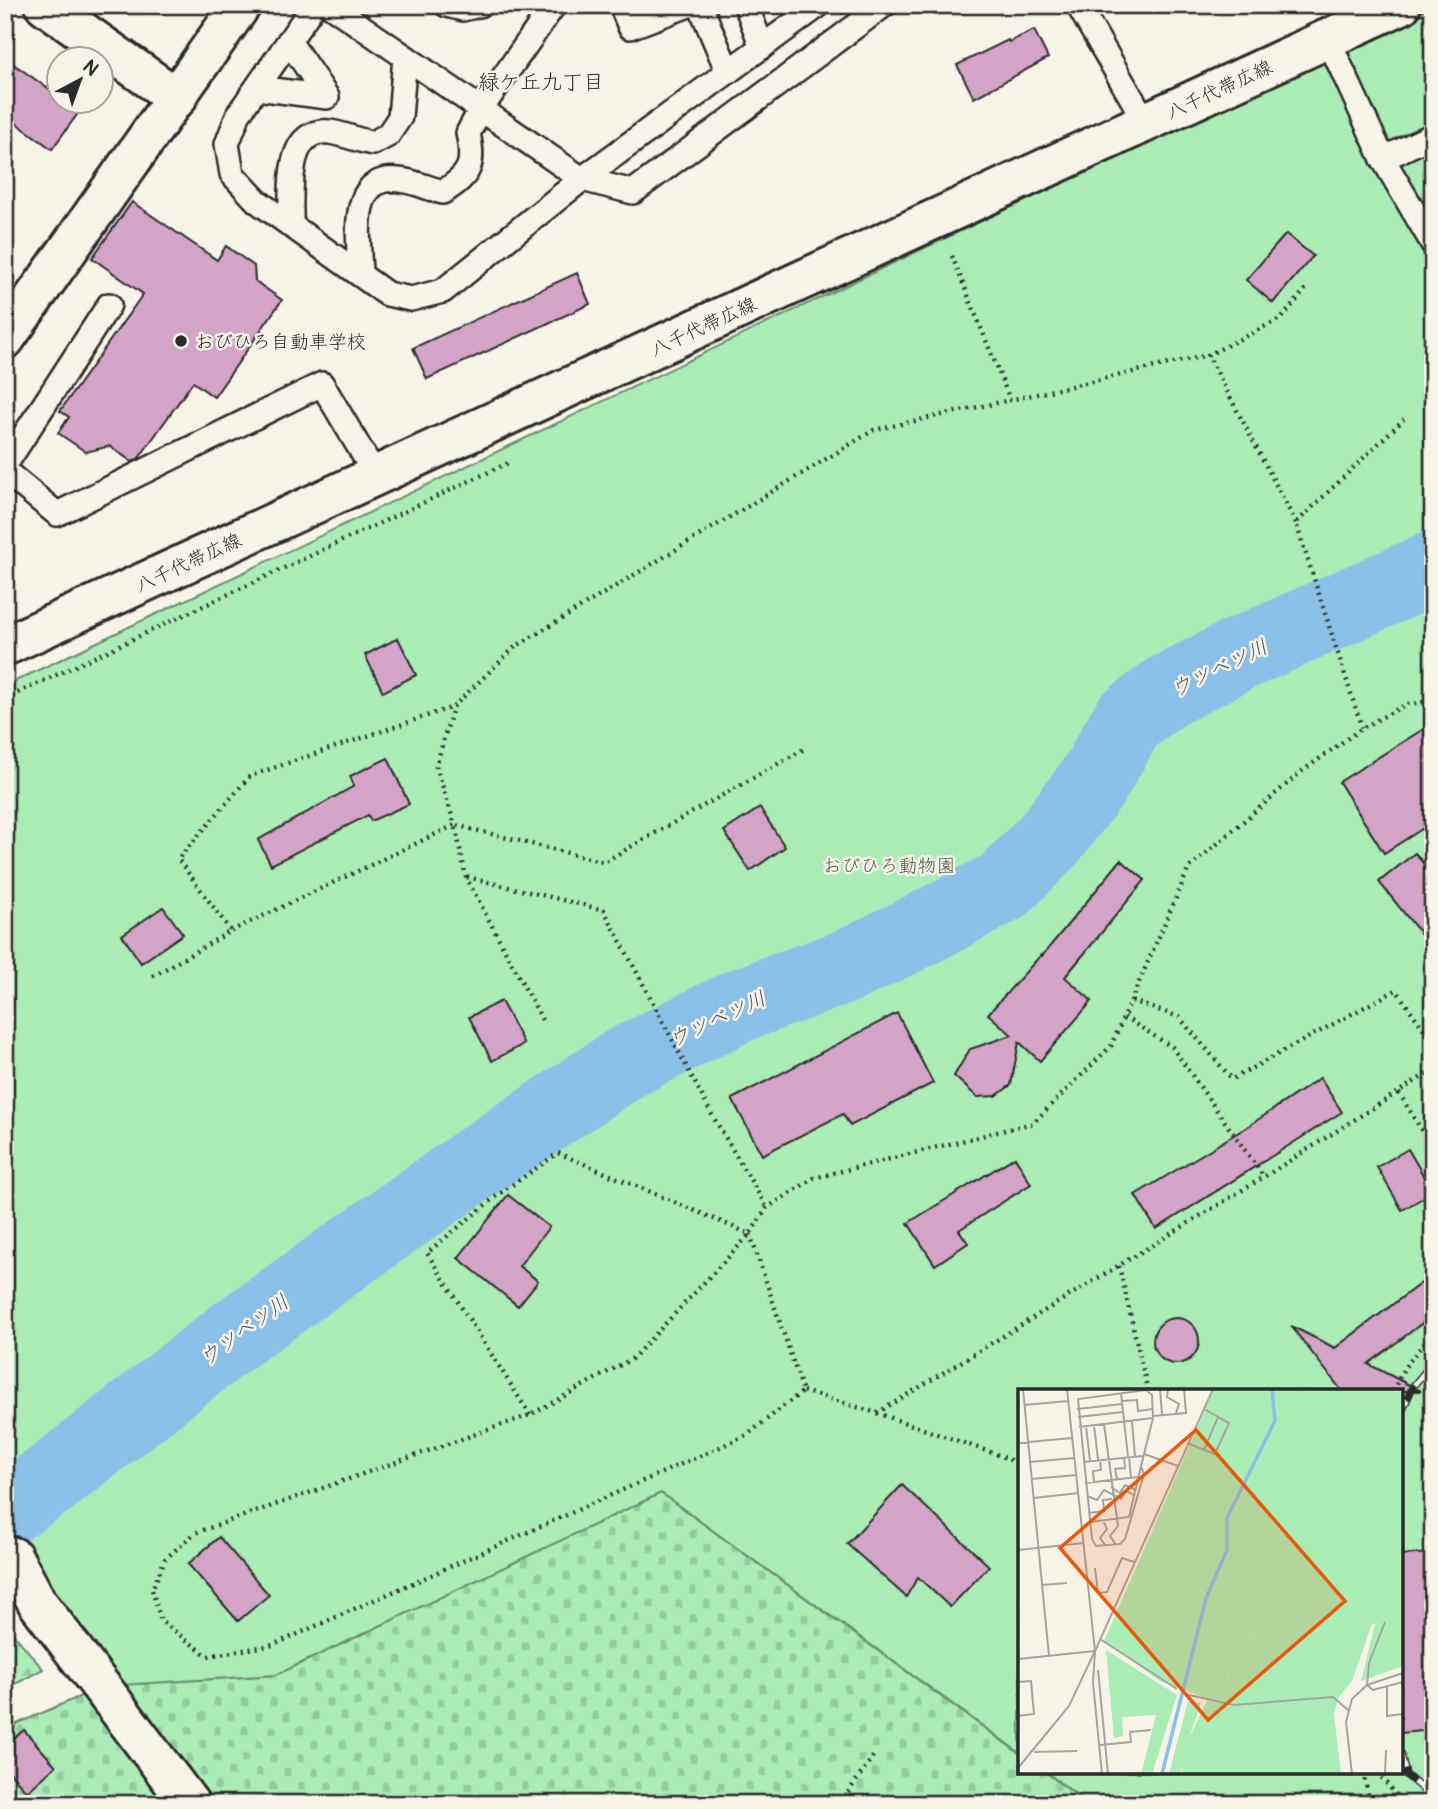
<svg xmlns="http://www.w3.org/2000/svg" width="1438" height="1809" font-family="Pangolin,'Klee One',sans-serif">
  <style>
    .forest { fill: url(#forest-firs); stroke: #6a8c70; stroke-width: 2 }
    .cemetery { fill: url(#cemetery-stones); stroke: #6a8c70; stroke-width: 2 }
    .park { fill: #aaecb5; stroke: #6a8c70; stroke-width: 2 }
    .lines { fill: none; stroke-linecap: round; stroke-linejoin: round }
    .river { stroke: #8ac0e8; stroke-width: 74 }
    .building { fill: #d3a4c5; stroke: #2b2b2b; stroke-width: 2 }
    .lane-casing { stroke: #2b2b2b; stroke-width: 28 }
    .street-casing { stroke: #2b2b2b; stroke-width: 44 }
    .secondary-casing { stroke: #2b2b2b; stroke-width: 44 }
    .path { stroke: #2b2b2b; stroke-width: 4.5; stroke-dasharray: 2 5; stroke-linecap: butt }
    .lane { stroke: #f7f3e8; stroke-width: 23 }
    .street { stroke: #f7f3e8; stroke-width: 38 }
    .secondary { stroke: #f7f3e8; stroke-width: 38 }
    .rail-casing { stroke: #2b2b2b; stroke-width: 8 }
    .rail { stroke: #f7f3e8; stroke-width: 5; stroke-dasharray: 16; stroke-linecap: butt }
    .poi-dot { fill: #2b2b2b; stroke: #f7f3e8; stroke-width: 2.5 }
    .labels { text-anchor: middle; stroke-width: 5; stroke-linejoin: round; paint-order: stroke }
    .street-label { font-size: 19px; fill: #2b2b2b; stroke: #f7f3e8 }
    .poi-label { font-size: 19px; fill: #2b2b2b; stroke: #f7f3e8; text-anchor: start }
    .park-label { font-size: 19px; fill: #4b5b4e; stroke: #f7f3e8 }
    .neighbourhood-label { font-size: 21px; fill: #2b2b2b; stroke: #f7f3e8 }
    .water-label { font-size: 21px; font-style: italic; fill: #485864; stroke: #f7f3e8 }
    .inset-river { fill: none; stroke: #8ac0e8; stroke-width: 3.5 }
    .inset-road { fill: none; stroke: #a5a39c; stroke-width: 2 }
    .view { fill: #e8590c; fill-opacity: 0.15; stroke: #e8590c; stroke-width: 3.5 }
    .inset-edge { fill: none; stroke: #2b2b2b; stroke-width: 3.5 }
  </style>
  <defs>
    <pattern id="forest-firs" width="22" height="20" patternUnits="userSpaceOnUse" patternTransform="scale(1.75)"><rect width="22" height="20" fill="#aaecb5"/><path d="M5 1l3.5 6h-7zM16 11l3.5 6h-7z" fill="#92cb9c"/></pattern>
    <pattern id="cemetery-stones" width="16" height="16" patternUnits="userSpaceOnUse" patternTransform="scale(1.75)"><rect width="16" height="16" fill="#aaecb5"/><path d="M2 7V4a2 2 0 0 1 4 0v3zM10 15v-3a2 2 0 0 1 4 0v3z" fill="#92cb9c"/></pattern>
  </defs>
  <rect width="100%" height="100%" fill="#f7f3e8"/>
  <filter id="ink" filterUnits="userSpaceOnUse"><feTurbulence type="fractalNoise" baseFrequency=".0143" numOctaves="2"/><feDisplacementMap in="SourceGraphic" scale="14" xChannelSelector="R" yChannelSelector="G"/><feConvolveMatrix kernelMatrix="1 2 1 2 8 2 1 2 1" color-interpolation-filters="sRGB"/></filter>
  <g filter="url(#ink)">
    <path class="forest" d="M5,1624l38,45 -38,21z"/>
    <path class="cemetery" d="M661,1493l359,261v18h25l43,32h-1083v-75l99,-43 172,-11z"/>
    <path class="park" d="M1433,6v1798h-344l-43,-32h355v-381h-381v362l-359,-260 -385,182 -172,11 -57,-83 -42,-88v-829z"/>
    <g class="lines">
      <path class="river" d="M5,1510l45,-30 183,-144 243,-173 149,-100 113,-57 109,-40 76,-37 81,-43 44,-45 45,-59 35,-61 39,-30 68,-35 198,-88"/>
    </g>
    <g class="building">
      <path d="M1034,30l14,28 -74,40 -17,-33 51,-25 1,2z"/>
      <path d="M5,58l55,39v5h5l14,10 -27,37 -47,-34z"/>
      <path d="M132,202l85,58 9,-14 28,20 1,15 27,19 -68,97 -21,-15 -54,76 -7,4 -22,-16 -24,6 -28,-19 11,-16 -9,-6 83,-117 -51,-36z"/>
      <path d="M1286,234l27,22 -40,47 -27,-23z"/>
      <path d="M577,273l13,31 -163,75 -14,-31z"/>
      <path d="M398,638l18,37 -33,17 -18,-37z"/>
      <path d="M1433,723v99l-49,31 -45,-71z"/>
      <path d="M388,758l21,46 -38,17 -3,-6 -97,50 -13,-25 96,-54 -4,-10z"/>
      <path d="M760,808l25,39 -35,24 -26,-40z"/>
      <path d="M1415,853l18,22v74l-54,-67z"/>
      <path d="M1121,860l24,20 -80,97 27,24 -52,60 -21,-19 -8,43 -15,11 -19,1 -23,-21 16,-27 42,-14 -24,-21 53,-59 1,1z"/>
      <path d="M163,907l20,27 -42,29 -19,-28z"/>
      <path d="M501,1001l23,43 -32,17 -23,-44z"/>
      <path d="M897,1013l36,70 -83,43 -7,-12 -81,41 -30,-56z"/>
      <path d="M1320,1078l22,34 -186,117 -21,-34 112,-68z"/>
      <path d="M1408,1149l25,43 -31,18 -25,-43z"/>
      <path d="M1015,1157l16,27 -72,46 9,13 -33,22 -27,-42z"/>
      <path d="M508,1195l41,32 -30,39 19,15 -20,25 -60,-48z"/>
      <path d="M1433,1274v41l-65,49 53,27h-79l-51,-65 44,22z"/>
      <circle cx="1176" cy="1341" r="23"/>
      <path d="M902,1485l87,81 -39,41 -32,-30 -12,20 -59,-53z"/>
      <path d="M219,1537l50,58 -31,26 -50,-57z"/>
      <path d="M1433,1553v177l-32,3v-178z"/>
      <path d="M24,1730l32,36 -29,26 -22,-25v-21z"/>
    </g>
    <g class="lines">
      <defs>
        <g id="lane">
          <path d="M314,5l-75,108 -12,31 5,30 25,27 130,93 24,5 32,-8 139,-112 237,-174"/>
          <path d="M330,5l252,174 51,13 251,-187"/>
          <path d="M447,5l16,4 16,-4"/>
          <path d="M621,5l9,22 59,-22"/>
          <path d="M700,5l28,67"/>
          <path d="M746,5l16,42"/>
          <path d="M1078,5l68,118"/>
          <path d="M1328,39l55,120 50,-24"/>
          <path d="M257,88l70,9 -38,-56"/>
          <path d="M1383,159l50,85"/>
          <path d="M291,226c1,-30 -8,-99 39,-94 14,2 29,9 43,11l15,-8 12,-18 5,-60"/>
          <path d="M360,274c-1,-36 -13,-106 46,-93 12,2 24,8 37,11 27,-17 32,-27 25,-59l13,-24 73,-104"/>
          <path d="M5,465l104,-160"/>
          <path d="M5,471l52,43 265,-130 54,92"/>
        </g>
        <g id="street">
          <path d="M45,5l132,93"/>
          <path d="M13,1557l24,45 153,202"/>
        </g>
        <g id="secondary">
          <path d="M5,339l236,-334"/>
          <path d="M5,646l1396,-641"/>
        </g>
      </defs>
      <use href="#lane" class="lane-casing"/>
      <use href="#street" class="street-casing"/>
      <use href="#secondary" class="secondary-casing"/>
      <g class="path">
        <path d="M952,256l58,144 198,-45"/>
        <path d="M1296,523l-88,-168 74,-37 26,-32"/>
        <path d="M5,699l503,-236"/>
        <path d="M1362,728l-66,-205 108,-104"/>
        <path d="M467,877l137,33 107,203 56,95"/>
        <path d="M231,931l224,-106 -19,-59 17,-58"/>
        <path d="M153,976l78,-45 -53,-72 72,-83 203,-69 62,-60 359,-217 136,-30"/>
        <path d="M1132,1001l47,16 53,62 164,-89 37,52"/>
        <path d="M1124,1017l48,30 92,130"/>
        <path d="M542,1020l-76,-143 -11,-52 149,37 202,-114"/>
        <path d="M1399,1093l34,56"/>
        <path d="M750,1234l53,157 -56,44 -474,210 -65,11 -47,-35 -9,-31 13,-31 30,-26 335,-118 103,-57z"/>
        <path d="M1119,1266l29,125"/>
        <path d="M803,1391l74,22 387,-236 169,-107"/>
        <path d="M1393,1391l11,-23 29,-36"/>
        <path d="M877,1413l130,45 13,9"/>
        <path d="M530,1415l-103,-162 68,-56 63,-44 192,81 17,-26 47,-30 219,-55 78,-77 78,-178 112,-96 61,-44 45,-24 26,-3"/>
        <path d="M1363,1772l7,32"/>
        <path d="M1377,1772l27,32"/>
        <path d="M840,1804l34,-49"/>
      </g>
      <use href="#lane" class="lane"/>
      <use href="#street" class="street"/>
      <use href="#secondary" class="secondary"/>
      <defs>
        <g id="rail">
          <path d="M1401,1414l12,-28 20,-24"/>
          <path d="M1401,1754l5,21 27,23"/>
        </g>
      </defs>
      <use href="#rail" class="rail-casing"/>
      <use href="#rail" class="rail"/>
    </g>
  </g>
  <circle class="poi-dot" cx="181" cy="341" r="7"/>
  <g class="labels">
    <g class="street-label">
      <text transform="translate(1219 89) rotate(-25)" y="7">八千代帯広線</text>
      <text transform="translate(703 326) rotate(-25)" y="7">八千代帯広線</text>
      <text transform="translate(188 562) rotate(-25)" y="7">八千代帯広線</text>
    </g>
    <g class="poi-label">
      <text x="195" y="348">おびひろ自動車学校</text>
    </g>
    <g class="park-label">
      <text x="889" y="872">おびひろ動物園</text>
    </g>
    <g class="neighbourhood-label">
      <text x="541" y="89">緑ケ丘九丁目</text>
    </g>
    <g class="water-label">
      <text transform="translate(1219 668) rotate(-26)" y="7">ウツベツ川</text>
      <text transform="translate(717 1019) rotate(-25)" y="7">ウツベツ川</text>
      <text transform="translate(244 1330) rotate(-36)" y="7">ウツベツ川</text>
    </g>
  </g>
  <g transform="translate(1018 1389)">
    <rect width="385" height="385" fill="#f7f3e8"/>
    <path d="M88,261l71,45 -25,79h-39l29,-3 14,-56 -34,2 1,19 -9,2zM170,312l13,2 -20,59v12h-12z" fill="#aaecb5"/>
    <path d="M354,235l-20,57 -14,17 -4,16 7,60h-159l-2,-17 28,-58 16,-15 21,-49z" fill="#aaecb5"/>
    <path d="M196,0h189v277l-42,15 14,-57 -130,11 -21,49 -16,15 -48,-18 -56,-40z" fill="#aaecb5"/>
    <path class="inset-river" d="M144,385l44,-176 21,-48v-32l48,-97 -3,-32"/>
    <path class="inset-road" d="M5,0l26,267M142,0l2,26M150,0l-1,8 12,7 -3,9M103,4l7,64M104,12l15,-1 1,11 15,-2M6,16l44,-4M59,20l45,-5M135,27l33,-3 -2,-24M60,28l45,-5M114,32l3,36M86,35l14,102 -8,10 6,9M76,36l4,35M68,37l4,35M61,38l74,-9M0,54l54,-5M170,54l16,7 14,-33 -14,-8M186,61l11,4 14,-31 -11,-6M126,65l34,12M111,68l2,21M11,73l46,-4M65,73l60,-6M13,90l46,-4M99,90l-2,-10 10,-1 -1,-10M76,93l-1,-11 8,-1 -1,-10M67,94l53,-6M93,98l9,6 5,-8 11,5M69,107l10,4 7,-10 17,9 5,-8 8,4M15,109l46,-5M71,124l15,-2 -1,-11 9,-1M111,128l15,-63 9,-36 -1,-23 -6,-5 -68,9 14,140 4,7 24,-2 5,-5 19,-65 -3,-8M85,131l4,9 -7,9 6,8M72,133l39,-5M0,161l66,-7M77,179l3,25 9,-1 15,-34 12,4M24,196l25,-2M367,233l-16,41 -2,22 6,5 30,-8M82,250l77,50M0,270l77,-8M80,281l10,104M0,293l13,-1 3,33 -16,2M369,297v30l16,-2M171,306l45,10 99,-8 15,13M82,356l31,-3 -1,-10 21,-2M16,363l43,-1M0,379l51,-62 26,-55 -28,-262M84,385l-9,-91 2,-32 118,-262M334,385l-6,-52 6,-23 15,-14 36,-12M367,385l1,-24"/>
    <path class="view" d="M178,41l149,171 -137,119 -148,-172z"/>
    <rect width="385" height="385" class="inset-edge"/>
  </g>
  <rect width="1438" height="1809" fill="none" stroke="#f7f3e8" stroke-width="28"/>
  <rect x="14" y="14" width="1410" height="1781" fill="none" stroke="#2b2b2b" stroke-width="2.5" filter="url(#ink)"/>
  <g transform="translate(80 80) rotate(41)"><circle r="33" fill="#f7f3e8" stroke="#a5a39c" stroke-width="2"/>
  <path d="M0-5L12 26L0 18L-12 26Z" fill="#2b2b2b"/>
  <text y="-10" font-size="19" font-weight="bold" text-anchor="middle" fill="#2b2b2b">N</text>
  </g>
</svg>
